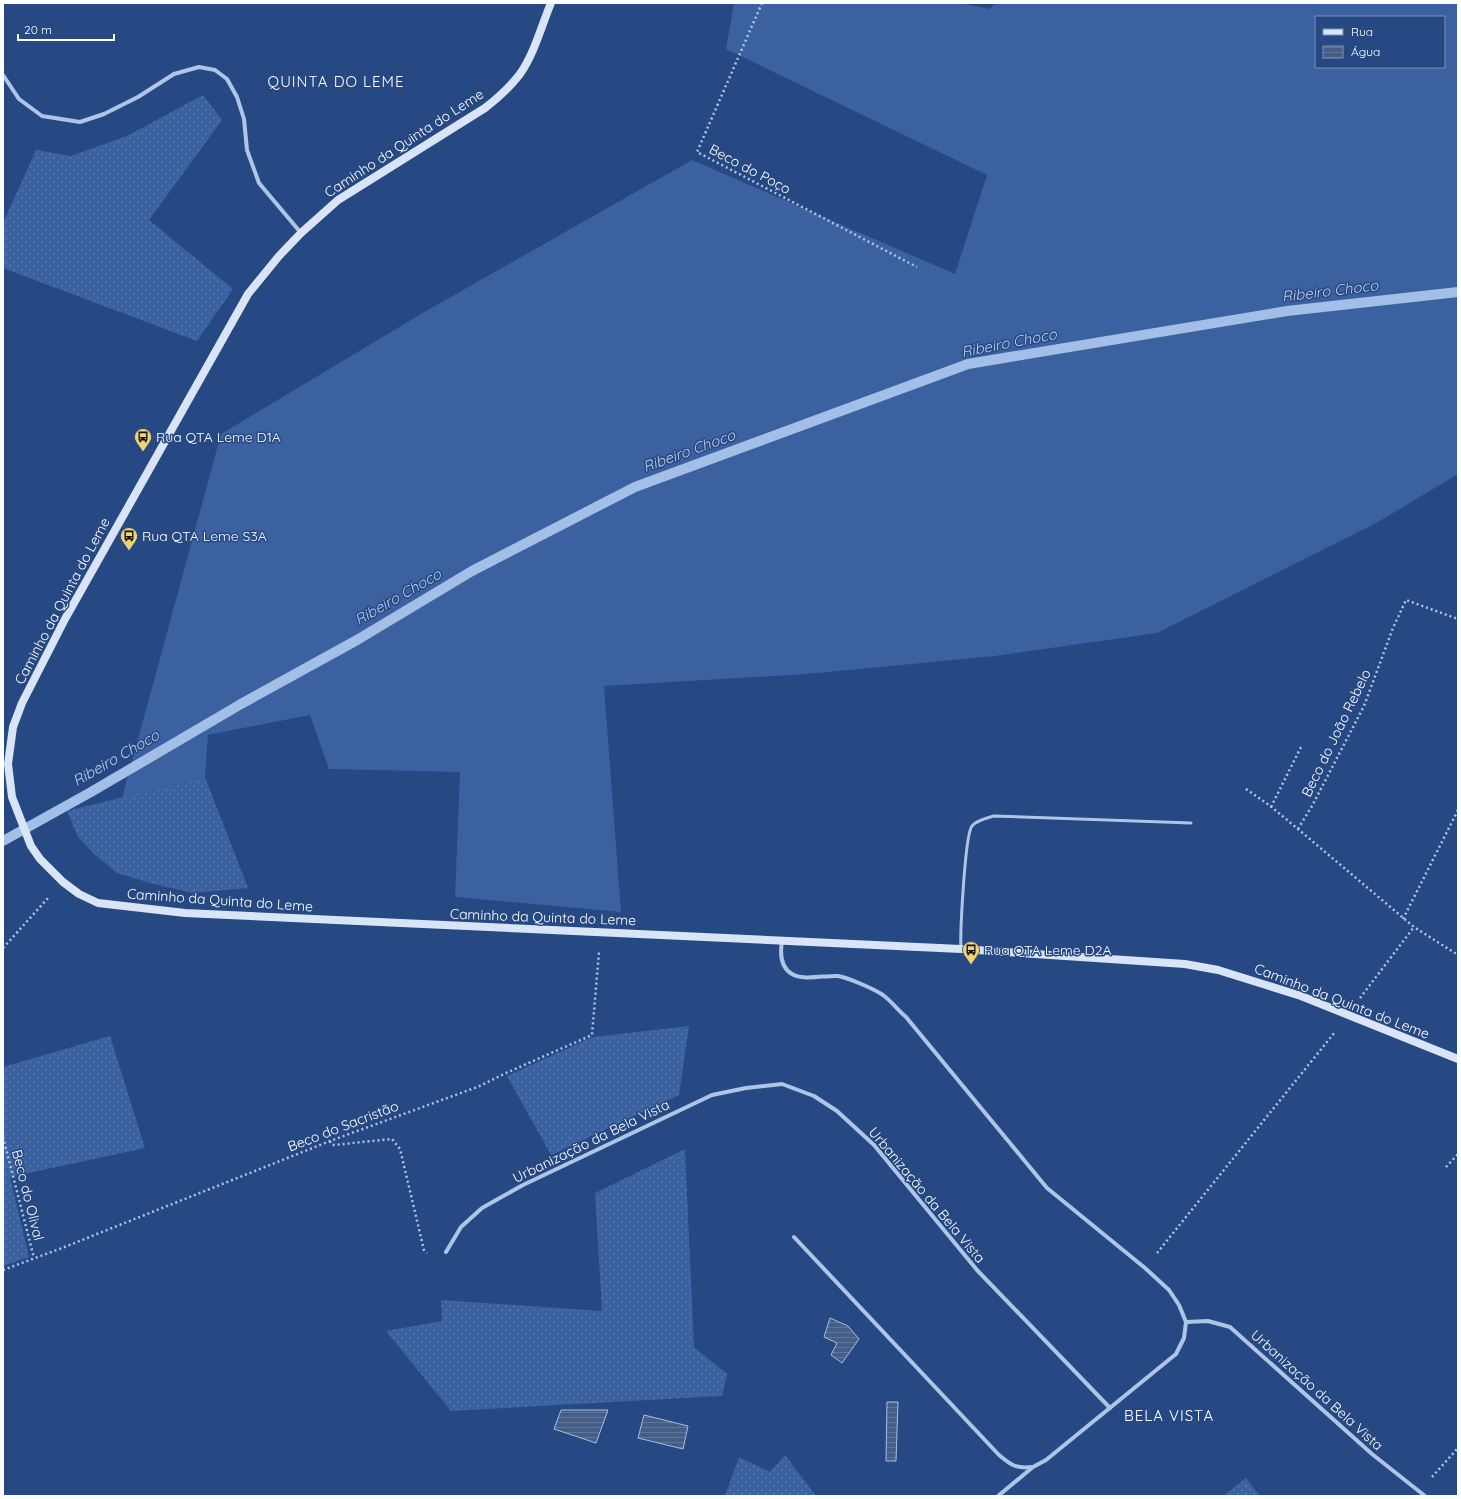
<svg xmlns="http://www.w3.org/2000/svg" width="1461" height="1499" font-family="Quicksand,sans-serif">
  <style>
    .grass { fill: url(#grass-dots) }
    .garden { fill: #3b61a0; fill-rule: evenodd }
    .water { fill: url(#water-rules); stroke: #a4bfe7 }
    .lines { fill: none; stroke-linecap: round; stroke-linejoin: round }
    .stream { stroke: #a4bfe7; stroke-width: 10 }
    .path { stroke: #afc5e7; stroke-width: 2.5; stroke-dasharray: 2 3; stroke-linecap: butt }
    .lane { stroke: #afc5e7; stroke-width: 3 }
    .street { stroke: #afc5e7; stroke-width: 4 }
    .secondary { stroke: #d9e4f6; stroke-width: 8 }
    .labels { text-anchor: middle; stroke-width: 3; stroke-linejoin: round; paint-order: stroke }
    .street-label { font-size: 14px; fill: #fff; stroke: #264883 }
    .poi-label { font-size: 14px; fill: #fff; stroke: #264883; text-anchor: start }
    .neighbourhood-label { font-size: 15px; letter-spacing: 1px; fill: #fff; stroke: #264883 }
    .water-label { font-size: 15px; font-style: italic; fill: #bbcfee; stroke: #264883 }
  </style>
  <defs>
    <pattern id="grass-dots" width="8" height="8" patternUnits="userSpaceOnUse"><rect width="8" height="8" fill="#3b61a0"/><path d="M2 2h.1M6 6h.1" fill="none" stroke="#5879ae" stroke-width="1.8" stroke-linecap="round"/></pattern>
    <pattern id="water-rules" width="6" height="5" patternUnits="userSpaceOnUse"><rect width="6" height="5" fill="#455d87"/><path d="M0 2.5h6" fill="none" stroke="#617599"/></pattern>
  </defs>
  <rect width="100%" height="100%" fill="#264883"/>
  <g class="grass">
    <path d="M203,95l19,25 -73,100 84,69 -36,52 -194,-73v-45l33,-73 35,6 56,-20z"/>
    <path d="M205,777l43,111 -55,5 -43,-10 -33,-10 -23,-19 -16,-17 -11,-26z"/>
    <path d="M689,1026l-10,69 -128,60 -44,-79 86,-39z"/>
    <path d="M110,1036l35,112 -135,29 19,80 -26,9v-199z"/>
    <path d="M685,1149l9,198 33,27 -5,22 -271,15 -65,-80 56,-10 -1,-21 161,11 -7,-118z"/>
    <path d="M785,1455l31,41h-91l14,-39 31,15z"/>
    <path d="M1246,1478l14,18h-37z"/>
  </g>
  <path class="garden" d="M734,3h227l28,6 7,-6h462v471l-80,48 -221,111 -162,23 -188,18 -203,12 17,226 -166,-15 5,-125 -131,-3 -19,-54 -102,20 -3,42 -83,21 99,-364 205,-123 266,-151 263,114 32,-99 -261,-126zM1316,17h128v50h-128z"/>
  <g class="water">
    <path d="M830,1318l18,8 11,13 -17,24 -11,-8 6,-12 -13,-6z"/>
    <path d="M887,1402h11l-2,59h-10z"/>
    <path d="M561,1410h47l-12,33 -42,-14z"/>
    <path d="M644,1415l44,11 -5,23 -45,-11z"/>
  </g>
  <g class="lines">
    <path class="stream" d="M3,841l88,-49 150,-88 116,-64 115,-69 163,-84 333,-123 319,-53 171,-19"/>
    <g class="path">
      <path d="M762,3l-65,149 220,115"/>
      <path d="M1246,789l23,16 29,24 116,98 44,28"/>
      <path d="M1271,807l30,-60"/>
      <path d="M1298,829l14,-23 52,-100 29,-78 13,-28 52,19"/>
      <path d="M1403,919l55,-109"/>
      <path d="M3,948l46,-51"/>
      <path d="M1360,998l54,-71"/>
      <path d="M3,1137l31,121"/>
      <path d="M330,1141l1,3 3,1 58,-6 8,10 24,101 3,3"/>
      <path d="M1446,1167l12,-13"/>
      <path d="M1157,1253l178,-221"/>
      <path d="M3,1270l59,-22 268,-107 150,-55 26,-13 86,-38 7,-83"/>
      <path d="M1432,1477l26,-29"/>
    </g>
    <path class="lane" d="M961,949c-1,-16 4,-115 11,-123 5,-6 15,-8 22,-10l197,7"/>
    <g class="street">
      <path d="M3,75l16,24 23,17 38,6 24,-8 34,-17 36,-23 25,-7 16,3 12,9 10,18 7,22 3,31 12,33 42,50"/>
      <path d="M782,941c-2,12 -2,26 10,33 11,7 34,1 46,2 11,2 36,13 45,19 8,6 15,15 23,22l141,171 98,80 24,22 10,15 7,17 -2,16 -8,16 -130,106 -13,7 -35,29"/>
      <path d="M794,1237l205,218c12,10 17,14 33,12"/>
      <path d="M446,1252l15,-25 21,-19 41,-23 189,-90 34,-7 36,-4 32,12 23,15 37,34 103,125 133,138"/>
      <path d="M1186,1322l22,-1 22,6 142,127 53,42"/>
    </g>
    <path class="secondary" d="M551,3c-10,24 -16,49 -31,71 -10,13 -22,24 -35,34l-147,92 -37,33 -22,23 -31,38 -183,325 -43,84 -9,24 -5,37 4,33 19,49 9,13 23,23 16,12 19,9 87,10 776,36 224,15 33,6 83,26 157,63"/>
  </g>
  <defs>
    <symbol id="bus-pin" viewBox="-11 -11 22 30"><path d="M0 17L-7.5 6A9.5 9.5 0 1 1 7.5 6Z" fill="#f0d474" stroke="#264883"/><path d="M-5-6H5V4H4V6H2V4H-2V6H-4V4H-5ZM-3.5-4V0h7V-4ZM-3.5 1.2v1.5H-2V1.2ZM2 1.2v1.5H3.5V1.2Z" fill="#111"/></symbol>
  </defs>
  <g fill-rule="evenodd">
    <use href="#bus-pin" x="133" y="427" width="20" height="27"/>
    <use href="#bus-pin" x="119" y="526" width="20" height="27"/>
    <use href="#bus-pin" x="961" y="940" width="20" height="27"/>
  </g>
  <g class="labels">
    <g class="street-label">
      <text transform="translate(404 143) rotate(-33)" y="5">Caminho da Quinta do Leme</text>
      <text transform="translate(750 169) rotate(28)" y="5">Beco do Poço</text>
      <text transform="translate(62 601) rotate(-62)" y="5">Caminho da Quinta do Leme</text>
      <text transform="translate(1336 733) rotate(-64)" y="5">Beco do João Rebelo</text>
      <text transform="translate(220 900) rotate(4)" y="5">Caminho da Quinta do Leme</text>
      <text transform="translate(543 917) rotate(2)" y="5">Caminho da Quinta do Leme</text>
      <text transform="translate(1342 1001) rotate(21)" y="5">Caminho da Quinta do Leme</text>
      <text transform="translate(343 1126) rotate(-21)" y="5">Beco do Sacristão</text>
      <text transform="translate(591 1141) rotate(-26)" y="5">Urbanização da Bela Vista</text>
      <text transform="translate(28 1195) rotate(76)" y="5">Beco do Olival</text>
      <text transform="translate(927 1195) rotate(50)" y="5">Urbanização da Bela Vista</text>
      <text transform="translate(1317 1390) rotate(42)" y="5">Urbanização da Bela Vista</text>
    </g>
    <g class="poi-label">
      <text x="156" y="442">Rua QTA Leme D1A</text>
      <text x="142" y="541">Rua QTA Leme S3A</text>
      <text x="984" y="955">Rua QTA Leme D2A</text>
    </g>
    <g class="neighbourhood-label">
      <text x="336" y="87">QUINTA DO LEME</text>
      <text x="1169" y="1421">BELA VISTA</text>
    </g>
    <g class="water-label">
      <text transform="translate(1330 291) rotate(-7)" y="5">Ribeiro Choco</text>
      <text transform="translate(1009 343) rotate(-11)" y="5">Ribeiro Choco</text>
      <text transform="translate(689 451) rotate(-20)" y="5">Ribeiro Choco</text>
      <text transform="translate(398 597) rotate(-30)" y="5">Ribeiro Choco</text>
      <text transform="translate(116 758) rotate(-30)" y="5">Ribeiro Choco</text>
    </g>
  </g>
  <rect width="1461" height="1499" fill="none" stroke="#ffffff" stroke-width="8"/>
  <rect x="1315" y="16" width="130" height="52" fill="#264883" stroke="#7d91b5"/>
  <rect x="1323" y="29" width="20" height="6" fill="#d9e4f6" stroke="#7d91b5"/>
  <text x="1351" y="36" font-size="12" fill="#ffffff">Rua</text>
  <rect x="1323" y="46" width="20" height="12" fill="url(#water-rules)" stroke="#7d91b5"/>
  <text x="1351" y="56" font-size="12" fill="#ffffff">Água</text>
  <path d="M18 34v6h96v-6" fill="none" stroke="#ffffff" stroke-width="2"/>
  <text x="24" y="34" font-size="12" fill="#ffffff" stroke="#264883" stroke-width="3" paint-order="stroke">20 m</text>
</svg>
